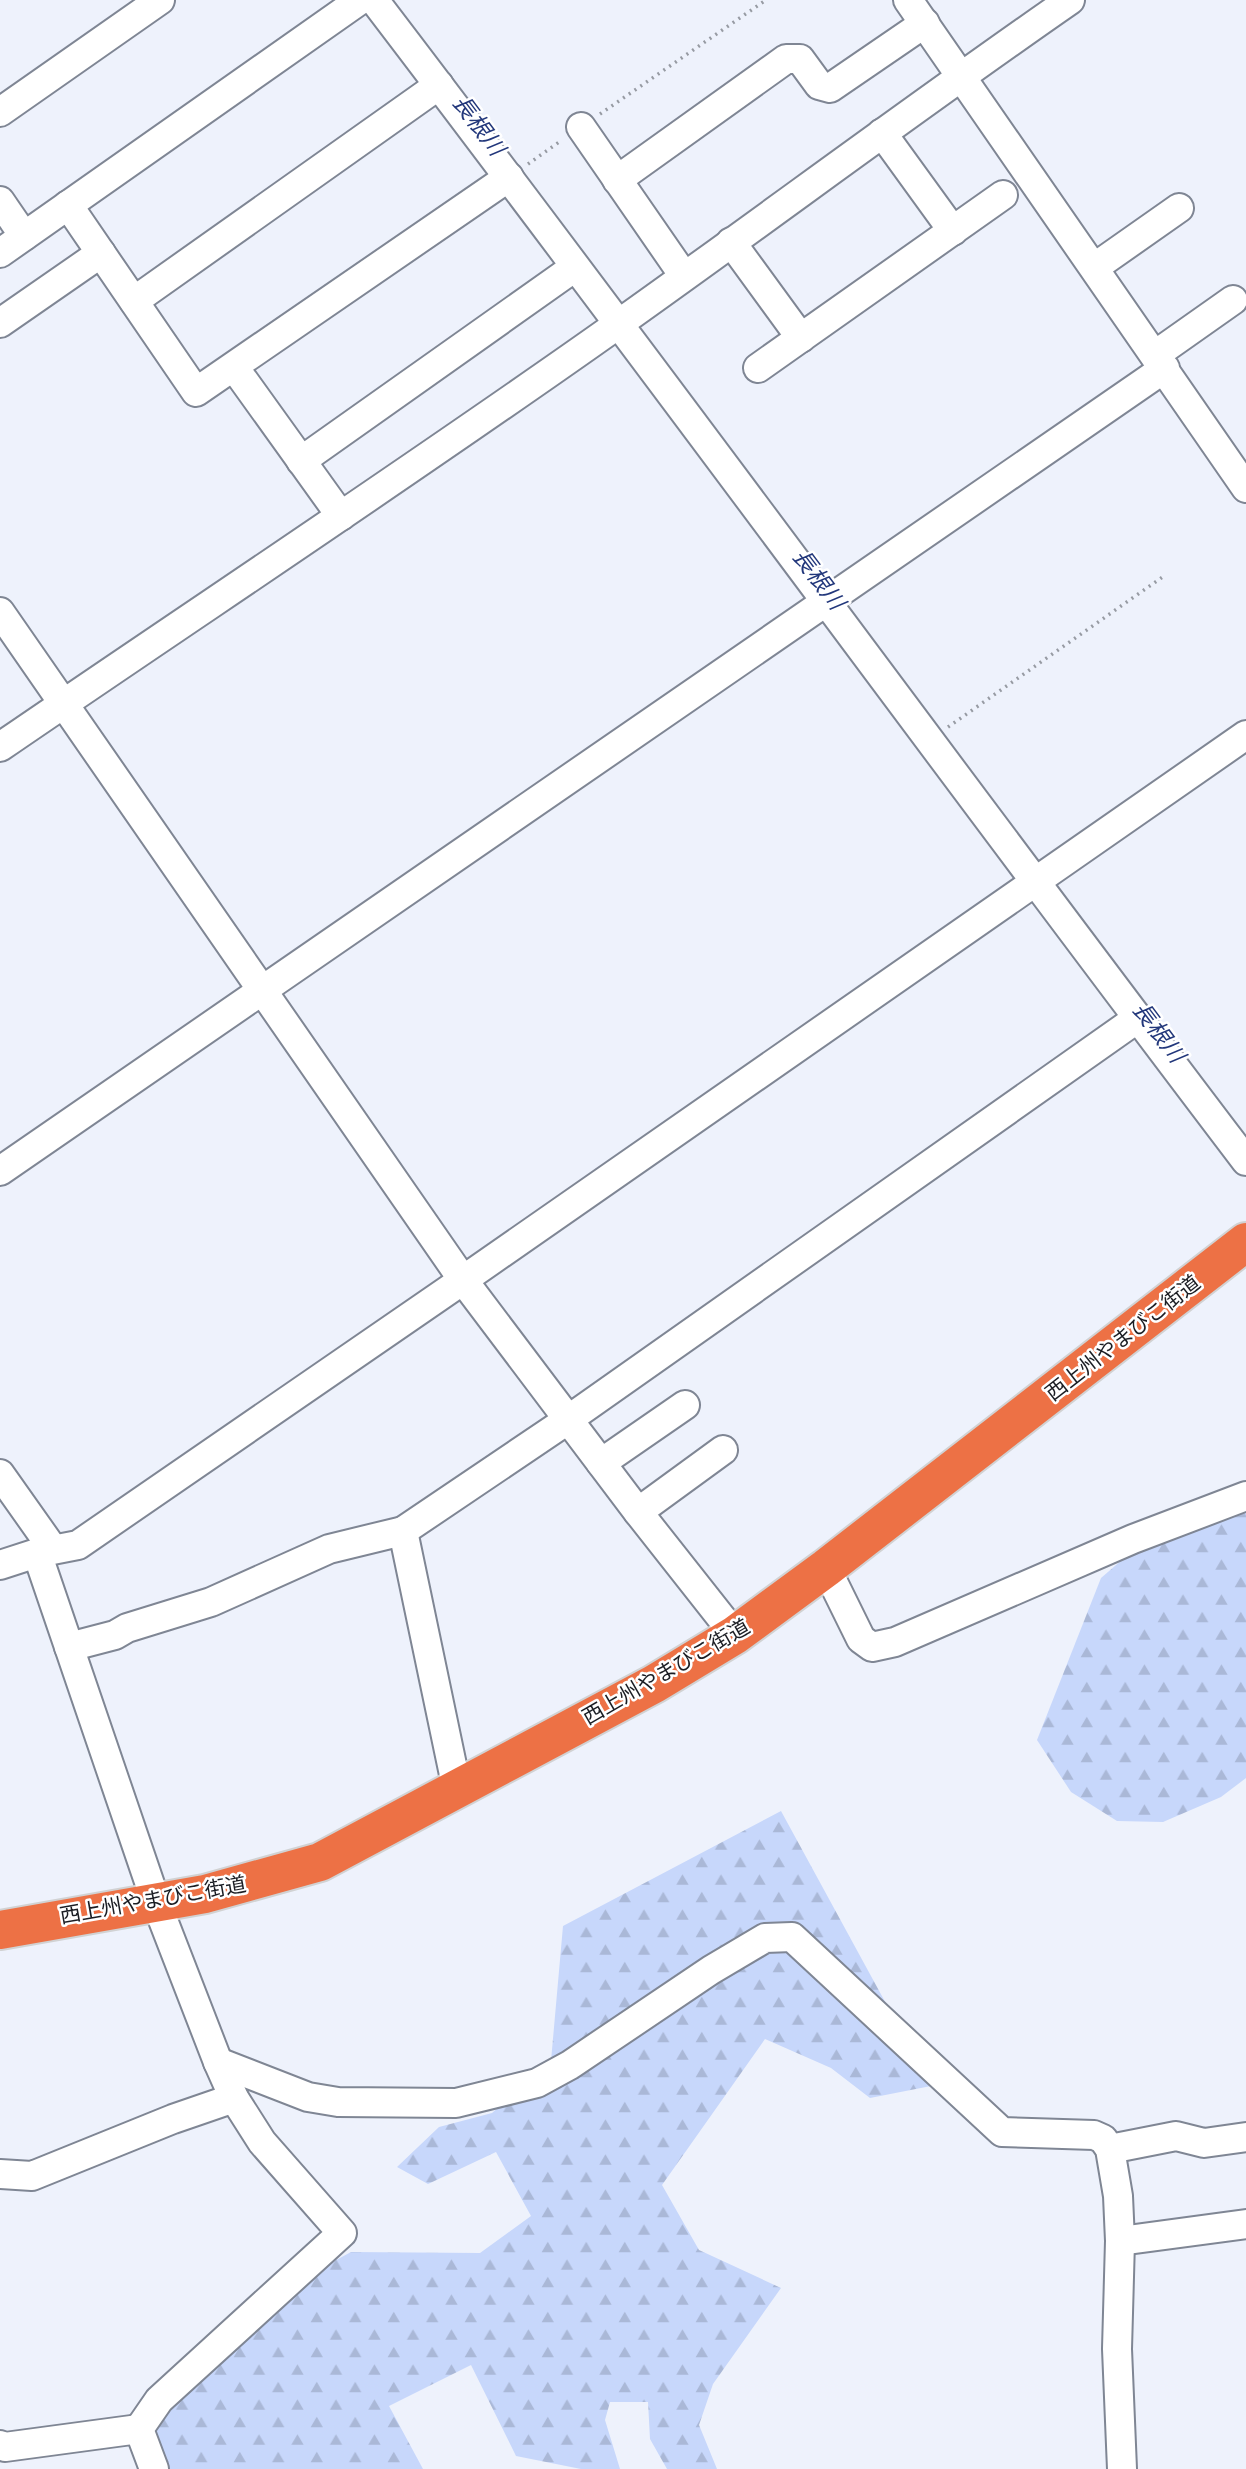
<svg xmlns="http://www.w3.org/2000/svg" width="1246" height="2469" font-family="'IBM Plex Serif','Noto Sans JP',serif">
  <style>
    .forest { fill: url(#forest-firs) }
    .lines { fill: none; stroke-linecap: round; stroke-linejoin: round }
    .minor-casing { stroke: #7f8694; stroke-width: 32 }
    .highway-casing { stroke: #d1d2d3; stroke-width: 42 }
    .path { stroke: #979ba3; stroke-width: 3.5; stroke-dasharray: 2 5; stroke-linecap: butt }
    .minor { stroke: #fff; stroke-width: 28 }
    .highway { stroke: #ed7145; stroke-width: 38 }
    .labels { text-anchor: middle; stroke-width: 5; stroke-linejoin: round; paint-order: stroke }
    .street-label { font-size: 21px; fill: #1b1d23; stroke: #fff }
    .water-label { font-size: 23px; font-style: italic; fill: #22377b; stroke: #fff }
  </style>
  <defs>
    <pattern id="forest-firs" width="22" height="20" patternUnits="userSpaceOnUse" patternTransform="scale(1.75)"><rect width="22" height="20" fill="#c7d7fb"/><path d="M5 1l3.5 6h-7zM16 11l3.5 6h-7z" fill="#aab8d7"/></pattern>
  </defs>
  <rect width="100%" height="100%" fill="#eef2fc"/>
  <g class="forest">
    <path d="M1246,1504v274l-25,19 -58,25 -46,-1 -46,-29 -34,-52 64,-162 44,-38z"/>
    <path d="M781,1811l150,275 -61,12 -39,-30 -66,-29 -103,146 37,65 82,38 -68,96 -14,41 18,44h-50l-17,-30 -2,-37h-38l-5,18 15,49h-39l-65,-13 -45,-91 -82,41 34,63h-260l-10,-27 13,-39 161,-138 24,-13 129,1 51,-37 -35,-64 -68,32 -31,-17 42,-40 53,-14 59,-52 12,-135z"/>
  </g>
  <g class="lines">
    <defs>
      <g id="minor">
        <path d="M374,0c294,385 579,776 872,1161"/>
        <path d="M908,0l338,488"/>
        <path d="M0,112l160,-112"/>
        <path d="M581,127l103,149"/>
        <path d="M882,133l71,98"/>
        <path d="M617,180l169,-121h14l19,26 11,3 95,-65"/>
        <path d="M0,201l24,35"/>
        <path d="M68,205l128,187 313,-215"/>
        <path d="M731,242l70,96"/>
        <path d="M0,253l360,-253"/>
        <path d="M1095,267l84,-59"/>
        <path d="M134,301l305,-216"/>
        <path d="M0,323l101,-70"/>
        <path d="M1155,355l78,-55"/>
        <path d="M234,367l107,149"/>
        <path d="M758,368l245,-173"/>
        <path d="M301,461l274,-194"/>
        <path d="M0,612l463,668 175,232 97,123"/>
        <path d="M0,747c206,-141 414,-278 617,-422 152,-108 300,-219 453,-325"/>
        <path d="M0,1171l1165,-803"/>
        <path d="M601,1463l84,-58"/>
        <path d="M0,1474l53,75"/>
        <path d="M638,1512l85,-62"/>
        <path d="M403,1531l54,258"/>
        <path d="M37,1553l119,349 62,160 16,36 28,44 80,91 -183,167 -20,29 15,40"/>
        <path d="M0,1565l37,-12 41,-8 385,-265 783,-545"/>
        <path d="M826,1568l35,71 11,8 23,-5 238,-103 113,-43"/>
        <path d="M69,1647l46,-12 12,-7 84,-26 118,-53 74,-18 166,-112 569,-401"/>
        <path d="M218,2062l90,35 30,5 118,1 81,-20 33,-18 141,-95 54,-32 27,-1 210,195 92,3 9,4 7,10 8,47 2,45 -3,108 5,120"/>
        <path d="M1110,2149l66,-13 28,7 42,-6"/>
        <path d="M0,2174l32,2 141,-57 61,-21"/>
        <path d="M1120,2241l126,-17"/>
        <path d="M0,2445l5,2 134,-18"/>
      </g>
      <path id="highway" d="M0,1930l205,-36 115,-32 334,-178 81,-49 91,-67 420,-326"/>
    </defs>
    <use href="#minor" class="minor-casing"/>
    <use href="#highway" class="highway-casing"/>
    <g class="path">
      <path d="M600,114l166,-114"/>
      <path d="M528,164l34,-24"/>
      <path d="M948,727l216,-151"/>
    </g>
    <use href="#minor" class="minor"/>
    <use href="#highway" class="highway"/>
  </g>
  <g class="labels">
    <g class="street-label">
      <text transform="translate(1123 1338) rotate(-38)" y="7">西上州やまびこ街道</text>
      <text transform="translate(666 1672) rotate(-30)" y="7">西上州やまびこ街道</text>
      <text transform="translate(153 1900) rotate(-10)" y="7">西上州やまびこ街道</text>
    </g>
    <g class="water-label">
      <text transform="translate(479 125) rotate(53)" y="8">長根川</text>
      <text transform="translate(819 579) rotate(53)" y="8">長根川</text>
      <text transform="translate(1159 1032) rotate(53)" y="8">長根川</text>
    </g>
  </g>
</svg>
